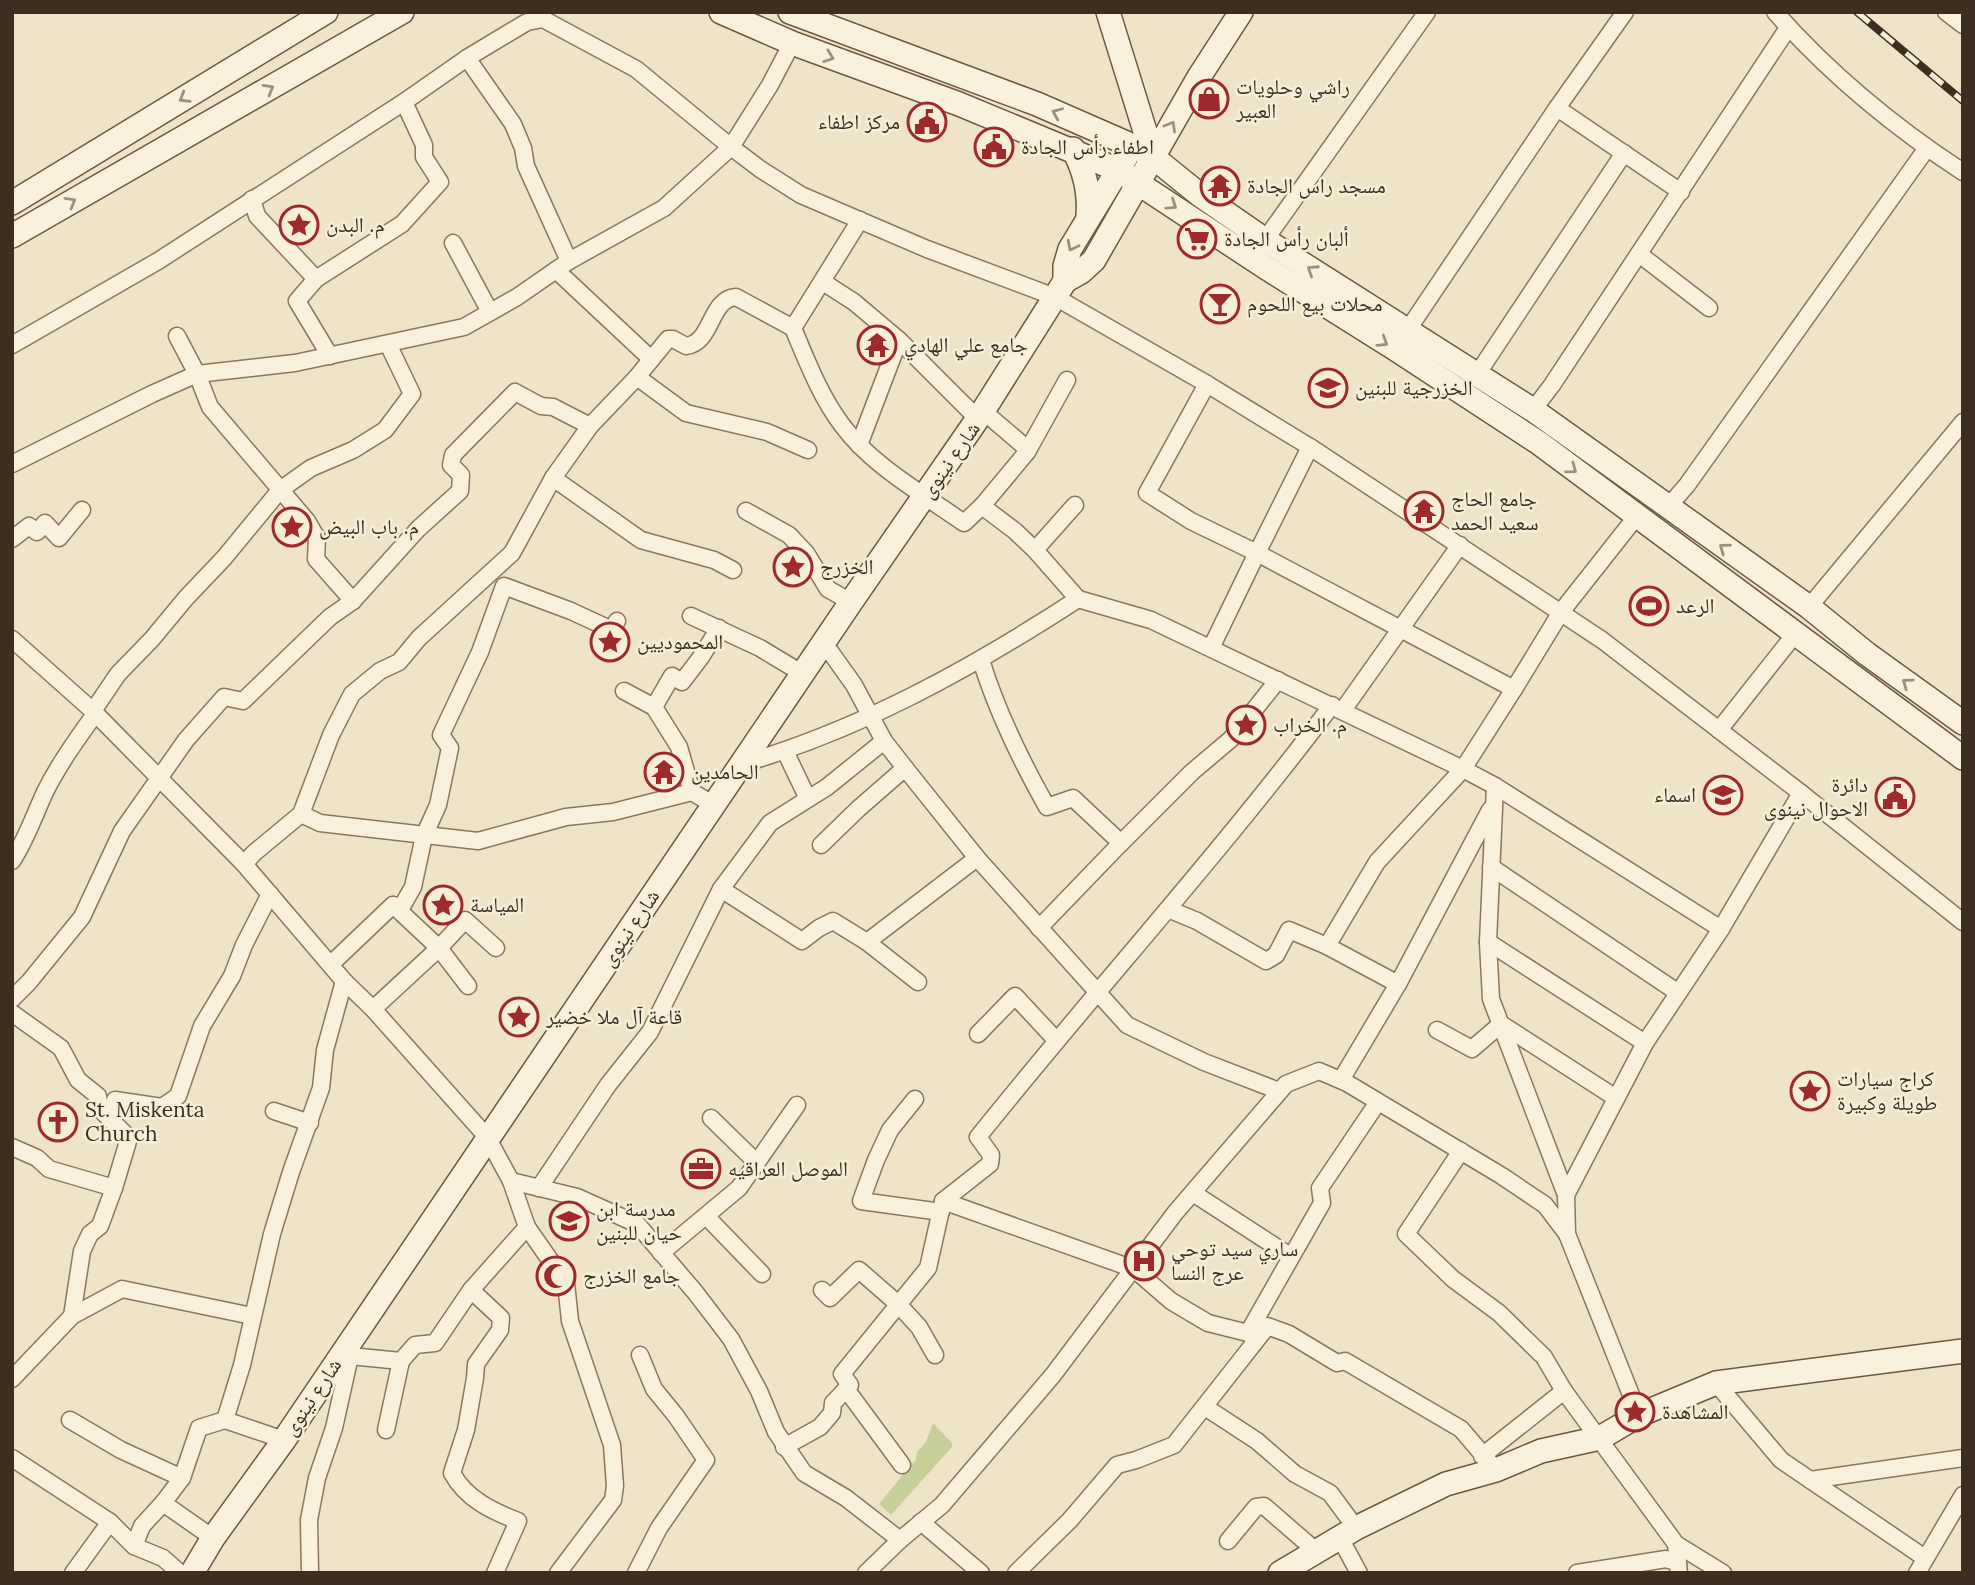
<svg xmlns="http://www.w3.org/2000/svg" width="1975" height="1585" font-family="Lora,'Noto Naskh Arabic',serif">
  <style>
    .green { fill: #c9cf9b }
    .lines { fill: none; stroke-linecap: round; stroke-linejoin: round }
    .minor-casing { stroke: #8d765c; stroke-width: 19 }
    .secondary-casing { stroke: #6f573f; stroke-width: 26 }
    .minor { stroke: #faf1dc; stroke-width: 16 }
    .secondary { stroke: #faf1dc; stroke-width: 23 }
    .rail-casing { stroke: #3d2e20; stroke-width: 8 }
    .rail { stroke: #f7eed8; stroke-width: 5; stroke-dasharray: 16; stroke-linecap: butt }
    .oneway { stroke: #9c907e }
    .labels { text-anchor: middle; stroke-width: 5; stroke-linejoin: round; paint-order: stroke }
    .poi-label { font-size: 21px; fill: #3d2e20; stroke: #f7eed8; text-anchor: start }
    .street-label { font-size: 21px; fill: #3d2e20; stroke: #f7eed8 }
  </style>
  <rect width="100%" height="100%" fill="#f0e4c8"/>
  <path class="green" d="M933,1423l19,20v4l-61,68 -12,-11c13,-15 23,-30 37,-44l1,-8 9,-10z"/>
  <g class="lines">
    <defs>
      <g id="minor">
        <path d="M1775,12c55,62 119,115 188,160"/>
        <path d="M1946,12l17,13"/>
        <path d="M467,58l46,66 10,24 3,18 43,95"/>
        <path d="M1557,108l124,84"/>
        <path d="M252,199l5,17 59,63 -19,22 33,55"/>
        <path d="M860,220l-67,108c14,33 27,68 49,97 30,41 81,69 122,98l18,-17 33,25 20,19 43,49"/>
        <path d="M1265,240l162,-228"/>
        <path d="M453,243l37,69"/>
        <path d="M1639,254l70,54"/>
        <path d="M556,270l95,89"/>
        <path d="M316,279l86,-55 38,-42 -16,-25v-12l-20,-43"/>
        <path d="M823,282l31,20 45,38"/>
        <path d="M1407,331l150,-223 68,-96"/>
        <path d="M177,336l20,38 13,33 97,114 10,17 -1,21 37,42 65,-72 42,-38 1,-16 -10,-10 2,-10 62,-63 26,14 12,1 37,19 47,-49 31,-38h5l13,7c27,-3 23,-47 50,-49l57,31"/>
        <path d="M12,345l146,-84 246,-159 63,-44 60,-36 16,-3 93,50 95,78 29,22 41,26 126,54 128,48 152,87 103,63 292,193 199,153 162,129"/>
        <path d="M1478,373l146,-220"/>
        <path d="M637,377l49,36 81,19 41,18"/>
        <path d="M1207,384l-60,109 44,28 66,32 -46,95"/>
        <path d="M1533,410l19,-25 236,-357"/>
        <path d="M859,445l40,-105 79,79"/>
        <path d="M1310,447l-53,106 257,136 47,-77 75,-95"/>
        <path d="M1027,452l40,-72"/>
        <path d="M12,464l140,-70 45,-20 98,-11 169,-36 53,-30 52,-36 95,-53 67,-61 39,-62 22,-42"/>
        <path d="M553,478l88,62 73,20 19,10"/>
        <path d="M982,506l45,-54 -3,-6 -41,-35"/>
        <path d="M1668,507l19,-22 240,-337"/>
        <path d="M746,511l43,24 17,18 22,36 23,13"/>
        <path d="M12,539l17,-13 8,6 8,-9 14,15 23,-28"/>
        <path d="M1035,550l40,-45"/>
        <path d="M1809,607l154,-185"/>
        <path d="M691,616l69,32 43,26"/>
        <path d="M12,639l81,72 151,153 100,117 29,28 114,128 24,44 16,46 39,56 4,38 42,124 3,41 -2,14 -55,73"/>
        <path d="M824,643l30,42 30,56 21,27 72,90 150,167 77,37 75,29"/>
        <path d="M981,660c16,52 39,99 66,147l26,-9 48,45 -82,85"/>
        <path d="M624,691l30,16 25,40 13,45"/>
        <path d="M654,707l18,-31 10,6 19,-25 18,-29"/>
        <path d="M1343,710l117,-165"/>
        <path d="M93,711l25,-37 34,-35 34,-41 38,-40 56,-68 31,-22 42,-18 32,-20 27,-36 -24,-50"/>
        <path d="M1719,730l76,-96"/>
        <path d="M785,751l22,46"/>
        <path d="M742,764c122,-36 230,-96 336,-165l73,21 312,149 32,17 226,143"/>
        <path d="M1495,786l-7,156 3,57 75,196 1,39 72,181"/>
        <path d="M301,814l19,9 158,18 88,-24 47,-5 79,-20 22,13"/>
        <path d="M1121,843l71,-71 39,-33 47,-59"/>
        <path d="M821,845l37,-36 47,-41"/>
        <path d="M12,861c14,-21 22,-45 33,-69 14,-28 32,-53 50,-78"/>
        <path d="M244,864l10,-11 47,-39 30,-79 21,-41 28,-23 19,-9 20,-24 93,-85 41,-75 37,-52"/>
        <path d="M1491,867l186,125"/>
        <path d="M721,889l81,52 17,-13 14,-7 34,21"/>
        <path d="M393,905l46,43 29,38"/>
        <path d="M1168,909l29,12 69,40 10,-6 13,-25 38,16"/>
        <path d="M1488,942l157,101"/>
        <path d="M331,964l62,-59 8,3 12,-21 11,-51 14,-31 12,-57 -9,-13 39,-83 24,-66 67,25 41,19 5,-9"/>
        <path d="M918,982l-51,-40 110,-84"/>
        <path d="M1398,984l92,-174"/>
        <path d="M12,999l17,-17 53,-65 40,-86 64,-91 38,-43 19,4 87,-84 23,-16"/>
        <path d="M373,1009l66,-61 26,-28 31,28"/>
        <path d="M12,1013l49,35 17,32 20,16 2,13 29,29 -15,50 -65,-19 -12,-11 -25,-11"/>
        <path d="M1437,1030l35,19 29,-25 115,74"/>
        <path d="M978,1034l37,-38 41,44"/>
        <path d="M1341,1080l57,-96 -71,-38 50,-84 86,-93 51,-80"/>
        <path d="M915,1099l-25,31 -14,30 -15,41 80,11"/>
        <path d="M274,1111l36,12"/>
        <path d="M711,1118l45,44"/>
        <path d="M110,1119l5,-19 47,7 16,-11 24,-70 30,-50 12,-31 26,-51"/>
        <path d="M1461,1151l-55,83 47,45 46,34 45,44 20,34 112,153 3,29"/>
        <path d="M511,1181l66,16 60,27 58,68 36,47 28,52 17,41 28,41 42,25 54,42"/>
        <path d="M114,1188l-14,38 -10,8 -8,17 -10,65 50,-27 130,27"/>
        <path d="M539,1188l69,-103 42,-53 71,-143 49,-66 57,-36 57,-46"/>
        <path d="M1193,1193l97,63"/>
        <path d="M1566,1195l79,-152 76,-114 80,-136"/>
        <path d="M943,1201l191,68 37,32 37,22 40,10 19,-7 22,8 48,29 8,-2 116,68 35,41"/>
        <path d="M706,1216l56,58"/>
        <path d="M661,1253l78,-65 58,-83"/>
        <path d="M822,1290l8,8 29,-28 39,34 21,23 16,28"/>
        <path d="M1248,1333l74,-130 -2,-15 58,-86"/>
        <path d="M345,1347l5,9 51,5"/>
        <path d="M12,1379l60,-63"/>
        <path d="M1716,1383l65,77 144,98"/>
        <path d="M846,1389l56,76"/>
        <path d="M1205,1407l52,34 38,33 35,19 26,35"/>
        <path d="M70,1420l51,30 61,28 -19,25"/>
        <path d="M386,1430l15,-69 14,-16 20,-2 36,-53"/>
        <path d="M284,1440l-59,-20 17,-55 30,-131 19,-62 30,-84 4,-38 19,-69"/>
        <path d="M784,1447l36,-20 12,-14 1,-10 17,-18 -8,-11 86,-106 15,-67 47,-37 1,-9 -13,-18c116,-145 242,-283 354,-432"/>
        <path d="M1482,1456l82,-65"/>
        <path d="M12,1458l98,64 24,24"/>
        <path d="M182,1478l17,-50 26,-8"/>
        <path d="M1810,1480l153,-22"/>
        <path d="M921,1522l60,51"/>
        <path d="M1340,1538l19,35"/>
        <path d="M1228,1541l28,-34 8,-1 52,45"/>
        <path d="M1676,1544l47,29"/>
        <path d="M73,1573l37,-51"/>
        <path d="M180,1573l-17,-15 -29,-12 8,-20 21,-23 50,35"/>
        <path d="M310,1573l-1,-53 8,-42 17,-50 16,-72"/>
        <path d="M495,1573l23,-52c-26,-10 -52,-22 -66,-48l14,-43 9,-52 1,-14 24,-34 1,-12 -30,-28 56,-63"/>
        <path d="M636,1573l23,-45 47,-68 -30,-44 -22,-27 -14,-34"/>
        <path d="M866,1573l34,-33 42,-35 111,-130 122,-162 111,-129 33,-13 28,12 155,93 43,29 22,29"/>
        <path d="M1016,1573l54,-53 47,-55 19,-5 38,-15 92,-117"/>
        <path d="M1577,1573l89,-14 12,4"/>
        <path d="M1917,1573l46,-78"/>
      </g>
      <g id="secondary">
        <path d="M721,12l71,31 167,61 159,66 147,97 129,81 145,95 424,315"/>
        <path d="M790,12l247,92 96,42 20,11 47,38 65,45 268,170 276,197 58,47 96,69"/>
        <path d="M1108,12l45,145"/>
        <path d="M1073,149c12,22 17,43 15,67"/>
        <path d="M12,203l314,-191"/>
        <path d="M12,236l390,-224"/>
        <path d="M1065,281v-15l5,-17 56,-92"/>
        <path d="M192,1573l21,-35 71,-98 567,-838 132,-191 82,-130 16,-9 13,-12 105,-183 42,-65"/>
        <path d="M1280,1573l76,-45 90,-44 50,-14 45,-19 59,-13 39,-23 77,-32 247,-32"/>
      </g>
    </defs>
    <use href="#minor" class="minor-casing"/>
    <use href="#secondary" class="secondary-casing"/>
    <use href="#minor" class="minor"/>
    <use href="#secondary" class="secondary"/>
    <defs>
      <path id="rail" d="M1857,12l106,89"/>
    </defs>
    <use href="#rail" class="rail-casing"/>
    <use href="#rail" class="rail"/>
  </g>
  <defs><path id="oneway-chevron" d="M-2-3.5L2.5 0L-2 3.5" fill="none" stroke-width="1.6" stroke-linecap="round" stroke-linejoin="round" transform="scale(1.75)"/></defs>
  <g class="oneway">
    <use href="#oneway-chevron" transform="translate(829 57) rotate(20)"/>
    <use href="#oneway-chevron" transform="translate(269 89) rotate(-30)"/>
    <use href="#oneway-chevron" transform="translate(184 98) rotate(149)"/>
    <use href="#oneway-chevron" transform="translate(1057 113) rotate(-157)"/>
    <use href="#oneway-chevron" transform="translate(1171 126) rotate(-60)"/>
    <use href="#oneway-chevron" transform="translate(71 202) rotate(-30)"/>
    <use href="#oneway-chevron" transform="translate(1172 205) rotate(34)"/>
    <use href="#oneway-chevron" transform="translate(1072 246) rotate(117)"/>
    <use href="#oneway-chevron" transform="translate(1312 270) rotate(-147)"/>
    <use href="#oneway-chevron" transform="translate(1383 342) rotate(32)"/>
    <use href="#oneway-chevron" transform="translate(1572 469) rotate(37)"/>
    <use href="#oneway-chevron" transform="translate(1724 548) rotate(-144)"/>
    <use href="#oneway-chevron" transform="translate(1907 683) rotate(-144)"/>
  </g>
  <defs>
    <symbol id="shop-ring" viewBox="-11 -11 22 22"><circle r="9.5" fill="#f7eed8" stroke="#9e2a2b" stroke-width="1.5"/><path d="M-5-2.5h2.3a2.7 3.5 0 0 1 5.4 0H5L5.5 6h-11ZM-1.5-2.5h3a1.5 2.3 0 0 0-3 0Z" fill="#9e2a2b"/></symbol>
    <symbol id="civic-ring" viewBox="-11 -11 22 22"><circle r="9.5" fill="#f7eed8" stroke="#9e2a2b" stroke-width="1.5"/><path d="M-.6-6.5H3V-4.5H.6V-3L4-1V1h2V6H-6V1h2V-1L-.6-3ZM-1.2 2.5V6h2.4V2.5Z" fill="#9e2a2b"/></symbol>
    <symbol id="temple-ring" viewBox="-11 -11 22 22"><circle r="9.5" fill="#f7eed8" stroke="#9e2a2b" stroke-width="1.5"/><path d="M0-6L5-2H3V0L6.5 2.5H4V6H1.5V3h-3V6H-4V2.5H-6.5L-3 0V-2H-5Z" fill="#9e2a2b"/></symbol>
    <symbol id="sight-ring" viewBox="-11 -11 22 22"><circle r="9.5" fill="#f7eed8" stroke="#9e2a2b" stroke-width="1.5"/><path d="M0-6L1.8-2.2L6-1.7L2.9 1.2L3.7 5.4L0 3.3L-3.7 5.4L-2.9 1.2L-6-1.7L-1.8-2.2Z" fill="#9e2a2b"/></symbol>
    <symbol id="supermarket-ring" viewBox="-11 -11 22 22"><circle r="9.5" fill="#f7eed8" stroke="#9e2a2b" stroke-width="1.5"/><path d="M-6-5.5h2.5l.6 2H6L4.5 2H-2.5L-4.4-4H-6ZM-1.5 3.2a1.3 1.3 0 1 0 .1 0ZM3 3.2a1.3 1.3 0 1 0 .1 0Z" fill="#9e2a2b"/></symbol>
    <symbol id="bar-ring" viewBox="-11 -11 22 22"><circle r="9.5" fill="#f7eed8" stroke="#9e2a2b" stroke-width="1.5"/><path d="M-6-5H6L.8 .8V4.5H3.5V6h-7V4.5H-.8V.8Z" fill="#9e2a2b"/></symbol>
    <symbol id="school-ring" viewBox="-11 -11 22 22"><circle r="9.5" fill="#f7eed8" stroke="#9e2a2b" stroke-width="1.5"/><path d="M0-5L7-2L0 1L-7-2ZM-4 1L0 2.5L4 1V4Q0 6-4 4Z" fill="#9e2a2b"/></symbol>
    <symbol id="stadium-ring" viewBox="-11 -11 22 22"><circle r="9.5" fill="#f7eed8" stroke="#9e2a2b" stroke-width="1.5"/><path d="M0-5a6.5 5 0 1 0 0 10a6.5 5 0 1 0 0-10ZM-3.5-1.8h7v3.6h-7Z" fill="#9e2a2b"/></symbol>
    <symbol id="church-ring" viewBox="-11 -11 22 22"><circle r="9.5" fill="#f7eed8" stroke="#9e2a2b" stroke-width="1.5"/><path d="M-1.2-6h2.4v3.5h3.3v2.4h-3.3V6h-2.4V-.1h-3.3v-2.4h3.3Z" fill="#9e2a2b"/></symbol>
    <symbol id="office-ring" viewBox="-11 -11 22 22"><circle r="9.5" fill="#f7eed8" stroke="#9e2a2b" stroke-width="1.5"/><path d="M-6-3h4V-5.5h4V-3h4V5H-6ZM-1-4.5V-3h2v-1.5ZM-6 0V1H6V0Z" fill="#9e2a2b"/></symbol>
    <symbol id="hospital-ring" viewBox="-11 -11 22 22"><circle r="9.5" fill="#f7eed8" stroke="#9e2a2b" stroke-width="1.5"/><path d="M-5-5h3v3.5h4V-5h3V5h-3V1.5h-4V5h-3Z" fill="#9e2a2b"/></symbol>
    <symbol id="mosque-ring" viewBox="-11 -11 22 22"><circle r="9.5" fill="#f7eed8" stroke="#9e2a2b" stroke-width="1.5"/><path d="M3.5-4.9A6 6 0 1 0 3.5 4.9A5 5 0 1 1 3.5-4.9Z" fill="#9e2a2b"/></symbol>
  </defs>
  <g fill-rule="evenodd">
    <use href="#shop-ring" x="1187" y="77" width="44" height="44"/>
    <use href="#civic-ring" x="905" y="100" width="44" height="44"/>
    <use href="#civic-ring" x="972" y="125" width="44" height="44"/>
    <use href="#temple-ring" x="1198" y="164" width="44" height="44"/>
    <use href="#sight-ring" x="277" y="203" width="44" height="44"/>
    <use href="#supermarket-ring" x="1175" y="217" width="44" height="44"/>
    <use href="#bar-ring" x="1198" y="282" width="44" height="44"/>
    <use href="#temple-ring" x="855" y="323" width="44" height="44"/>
    <use href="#school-ring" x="1306" y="366" width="44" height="44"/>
    <use href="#temple-ring" x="1402" y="489" width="44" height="44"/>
    <use href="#sight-ring" x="270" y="505" width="44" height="44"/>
    <use href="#sight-ring" x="771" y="545" width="44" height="44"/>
    <use href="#stadium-ring" x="1627" y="584" width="44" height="44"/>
    <use href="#sight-ring" x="588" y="620" width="44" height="44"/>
    <use href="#sight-ring" x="1224" y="703" width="44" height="44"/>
    <use href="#temple-ring" x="642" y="750" width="44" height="44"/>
    <use href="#school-ring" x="1701" y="773" width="44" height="44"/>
    <use href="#civic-ring" x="1873" y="775" width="44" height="44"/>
    <use href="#sight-ring" x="421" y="883" width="44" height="44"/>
    <use href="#sight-ring" x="497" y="995" width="44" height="44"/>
    <use href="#sight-ring" x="1788" y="1069" width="44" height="44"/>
    <use href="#church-ring" x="36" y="1100" width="44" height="44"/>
    <use href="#office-ring" x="679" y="1147" width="44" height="44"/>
    <use href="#school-ring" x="547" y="1199" width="44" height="44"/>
    <use href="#hospital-ring" x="1122" y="1239" width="44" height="44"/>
    <use href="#mosque-ring" x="534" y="1254" width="44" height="44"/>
    <use href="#sight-ring" x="1613" y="1390" width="44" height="44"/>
  </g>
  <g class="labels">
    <g class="poi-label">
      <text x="1236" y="94">راشي وحلويات<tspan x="1236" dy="24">العبير</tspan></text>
      <text x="900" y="129" text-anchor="end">مركز اطفاء</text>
      <text x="1021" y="154">اطفاء رأس الجادة</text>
      <text x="1247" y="193">مسجد راس الجادة</text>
      <text x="326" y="232">م. البدن</text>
      <text x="1224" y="246">ألبان رأس الجادة</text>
      <text x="1247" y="311">محلات بيع اللحوم</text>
      <text x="904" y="352">جامع علي الهادي</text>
      <text x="1355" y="395">الخزرجية للبنين</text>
      <text x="1451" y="506">جامع الحاج<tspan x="1451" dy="24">سعيد الحمد</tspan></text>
      <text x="319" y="534">م. باب البيض</text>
      <text x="820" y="574">الخزرج</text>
      <text x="1676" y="613">الرعد</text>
      <text x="637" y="649">المحموديين</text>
      <text x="1273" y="732">م. الخراب</text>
      <text x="691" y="779">الحامدين</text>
      <text x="1868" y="792" text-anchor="end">دائرة<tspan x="1868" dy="24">الاحوال نينوى</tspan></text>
      <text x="1696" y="802" text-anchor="end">اسماء</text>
      <text x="470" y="912">المياسة</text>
      <text x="546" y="1024">قاعة آل ملا خضير</text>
      <text x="1837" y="1086">كراج سيارات<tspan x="1837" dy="24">طويلة وكبيرة</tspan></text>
      <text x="85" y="1117">St. Miskenta<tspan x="85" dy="24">Church</tspan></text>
      <text x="728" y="1176">الموصل العراقيه</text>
      <text x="596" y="1216">مدرسة ابن<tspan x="596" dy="24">حيان للبنين</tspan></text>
      <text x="1171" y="1256">ساري سيد توحي<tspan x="1171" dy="24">عرج النسا</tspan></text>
      <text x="583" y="1283">جامع الخزرج</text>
      <text x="1662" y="1419">المشاهدة</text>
    </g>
    <g class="street-label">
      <text transform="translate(950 460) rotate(-55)" y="7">شارع نينوى</text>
      <text transform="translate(630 928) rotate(-56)" y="7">شارع نينوى</text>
      <text transform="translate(312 1397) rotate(-56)" y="7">شارع نينوى</text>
    </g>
  </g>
  <rect width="1975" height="1585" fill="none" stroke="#3d2e20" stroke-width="28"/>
</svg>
